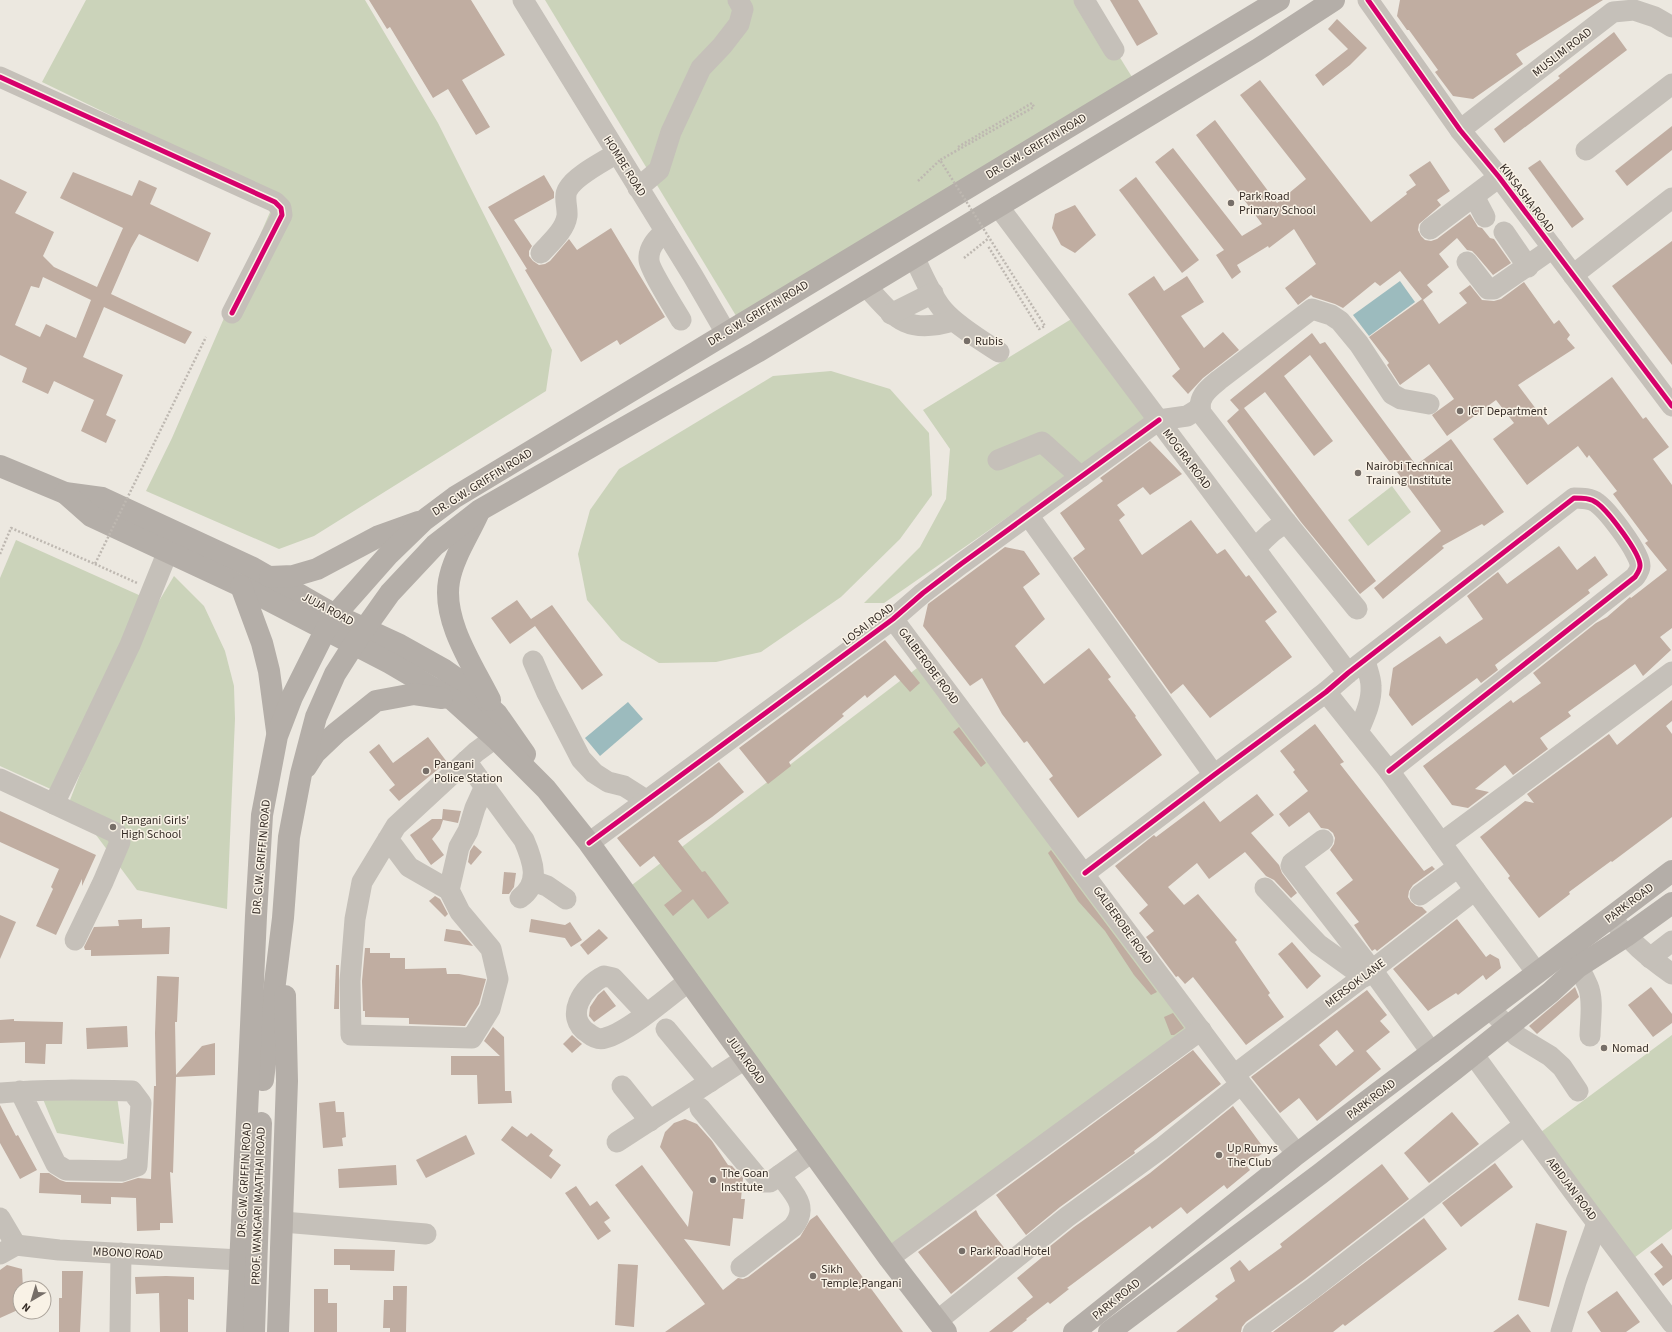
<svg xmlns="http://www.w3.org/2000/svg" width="1672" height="1332" font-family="'Source Sans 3',sans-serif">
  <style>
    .green { fill: #cbd3ba }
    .water { fill: #9cbbbe }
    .building { fill: #c0ada1; fill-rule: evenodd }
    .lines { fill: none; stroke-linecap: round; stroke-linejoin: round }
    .path { stroke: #beb8b1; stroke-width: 2.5; stroke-dasharray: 2 2; stroke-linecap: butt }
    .minor { stroke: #c5c0b9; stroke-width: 21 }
    .major { stroke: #b4aea8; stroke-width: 22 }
    .path-bridge { stroke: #beb8b1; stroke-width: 2.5; stroke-dasharray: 2 2; stroke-linecap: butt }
    .cycleway-casing { stroke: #f9f2e6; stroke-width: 8 }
    .cycleway { stroke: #d6006c; stroke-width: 5 }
    .poi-dot { fill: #766e68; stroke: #f9f2e6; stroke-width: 1.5 }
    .labels { text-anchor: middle; stroke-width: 3; stroke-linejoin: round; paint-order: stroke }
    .street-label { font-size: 12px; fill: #362d27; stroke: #f9f2e6 }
    .poi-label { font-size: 12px; fill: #362d27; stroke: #f9f2e6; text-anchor: start }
  </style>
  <rect width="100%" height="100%" fill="#ece8e0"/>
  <g class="green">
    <path d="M86,0h279l73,123 114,227 -6,41 -232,145 -35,13 -133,-58 26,-53 105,-242 -235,-114z"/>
    <path d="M545,0h539l53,85 -396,239z"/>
    <path d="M1073,318l76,101 -265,184h-20l56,-56 26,-48 4,-50 -27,-39z"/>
    <path d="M831,371l59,18 39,44 3,62 -32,44 -59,58 -80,55 -45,10 -57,1 -38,-23 -34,-40 -9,-46 12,-44 29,-41 154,-93z"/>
    <path d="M1392,486l19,26 -43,34 -20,-26z"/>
    <path d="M16,540l134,60 -95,191 -55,-25v-188z"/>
    <path d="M174,576l30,30 21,45 9,35 1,33 -8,190 -90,-19 -67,-90 56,-144z"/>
    <path d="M925,662l276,368 -312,228 -265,-367z"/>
    <path d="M1672,1035v194l-38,29 -93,-126z"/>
    <path d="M38,1087l78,3 8,54 -67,-11z"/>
  </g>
  <g class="water">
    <path d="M1400,281l15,21 -46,34 -16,-21z"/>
    <path d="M628,702l15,17 -43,37 -15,-18z"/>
  </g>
  <g class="building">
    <path d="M369,0h102l34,55 -43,25 28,47 -14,8 -28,-46 -15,9 -43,-71 -3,2z"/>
    <path d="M1110,0h28l20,34 -21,12z"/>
    <path d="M1400,0h203l-87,54 7,10 -50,35 -20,-3 -18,-24 3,-2 -29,-40h-2l-10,-14z"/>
    <path d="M1337,19l30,29 -17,17 -27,21 -8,-11 33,-26 -20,-20z"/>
    <path d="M1614,32l13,18 -123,93 -10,-14 66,-51 -2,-2z"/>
    <path d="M1260,80l111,142 36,-28 -1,-2 10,-7 -7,-10 21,-14 20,30 -13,9 4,5 -22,19 -1,6 3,6 4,4 6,1 6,-2 33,-25 8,13 4,1 8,10 4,1 17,24 -18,12 -17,-20 -4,-4 -5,-1 -10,-12 -18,16 10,13 -22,18 6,7 -10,8 16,24 28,-21 -8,-10 11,-8 12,15 12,1 7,-2 23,-17 30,42 5,-4 11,15 -3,4 8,9 -57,37 30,40 64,-48 31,42 3,-2 23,30 -16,12 19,26v143l-12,9 11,13 -28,26 -8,-12 -67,48 3,4 -31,22 8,11 -35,26 -8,-10 -30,24 14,3 -21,16 -16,-3 -29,-39 88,-66 2,3 28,-20 -8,-10 63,-50 11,-6 23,-20 1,1 36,-28 -22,-27 3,-2 -35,-47 4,-3 -28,-36 -2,3 -9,-12 -51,39 -34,-46 21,-16 -18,-23 -49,36 -15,-21 22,-16 -25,-35 -29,21 -13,-20 2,-2 -20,-26 53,-38 -22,-28 -20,15 -5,-4 -32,26 -8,-4 -22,-7 -2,-2 -13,10 -13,-17 31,-24 -22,-35 -25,19 -1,-2 -31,19 4,7 -9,7 -16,-24 8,-5 -69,-88 18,-14 69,88 20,-12 -66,-89 19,-15 62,83 29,-24 -66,-84z"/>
    <path d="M1672,126v24l-45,36 -12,-15z"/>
    <path d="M1540,160l44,59 -12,9 -44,-60z"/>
    <path d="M73,172l59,24 7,-16 18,8 -7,16 61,29 -13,29 -59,-28 -8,14 -20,46 81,38 -7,12 -81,-37 -21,50 40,18 -17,40 10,5 -10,23 -25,-12 13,-31 -40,-19 -6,13 -26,-12 5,-14 -27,-13v-176l27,13 -12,21 39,19 -11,24 11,11 43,20 26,-59 -63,-30zM43,277l48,23 -15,38 -30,-14 -6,13 -25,-12 16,-39 8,2z"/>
    <path d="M544,175l10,17v6l-40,22 18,26 -3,5v5l4,5 6,4 6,-1 5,-3 19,-22 8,11 34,-22 54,89 -45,28 -3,-5 -36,22 -56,-92 2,-1 -39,-62z"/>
    <path d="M1136,177l63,83 -17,13 -63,-83z"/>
    <path d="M1075,205l21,30 -21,18 -14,-8 -9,-17 3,-14z"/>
    <path d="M1672,241v124l-60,-79z"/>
    <path d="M1154,276l10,15 23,-15 17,26 -23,14 23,32 19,-16 16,18 -36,28 -15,16 -16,-18 8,-7 -52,-75z"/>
    <path d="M1312,333l8,11 5,-2 91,123 35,-26 53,73 -20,14 -2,-2 -40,22 2,2 -61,51 -9,-11 67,-57 -131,-176 -26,21 49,65 -19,15 -49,-64 -21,16 132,173 -16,13 -59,-72 -74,-101 12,-11 -9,-10z"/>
    <path d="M1150,441l32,33 -32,21 -7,-8 -26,18 8,10 -6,5 23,35 49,-35 26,34 8,-5 21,28 3,-2 28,37 -12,9 27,36 -82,61 -27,-34 -12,10 -98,-136 12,-9 -25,-36 43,-32 -3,-3z"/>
    <path d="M1559,546l18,24 18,-14 13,19 -20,15 2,3 -95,72 3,5 -17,13 -4,-5 -65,48 -23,-31 4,-27 47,-32 6,8 37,-25 -16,-23 31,-24 9,12z"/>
    <path d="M1005,547l19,4 16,23 -17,13 22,32 -30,27 29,38 45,-36 22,29 -3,2 28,37 -1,1 27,38 -84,63 -29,-39 4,-3 -26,-35 -3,2 -22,-29 -20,-36 -12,8 -47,-60 5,-22z"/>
    <path d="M517,600l14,19 21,-14 51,70 -21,15 -47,-64 -25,18 -19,-26z"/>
    <path d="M885,640l35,43 -10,9 -15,-17 -28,23 -2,-3 -23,19 2,2 -55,46 2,4 -23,18 -29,-36z"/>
    <path d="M1672,700v21l-6,5 6,8v83l-60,45 -1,-1 -42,31 1,2 -31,24 -31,-40 2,-2 -30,-39 45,-36 9,2 -7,-9 82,-60 8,11z"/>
    <path d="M1315,724l29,38 -4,2 84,107 8,-5 3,3 -22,16 -4,6 -1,6 3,5 5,4 6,1 5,5 -50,39 -2,-2 -3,2 -7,-10 -11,-16 5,-3 -23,-29 17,-13 -23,-30 4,-6 1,-6 -2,-5 -5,-4 -7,-1 -12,-16 -20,15 -10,-13 29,-23 -15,-19 2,-2 -15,-19z"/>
    <path d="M959,727l27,36 -5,4 -28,-35z"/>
    <path d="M428,737l19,25 -48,39 -10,-11 6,-5 -26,-33 10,-8 14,19z"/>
    <path d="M719,762l25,30 -32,25 -34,24 24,31 3,-1 24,32 -21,16 -15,-20 -20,17 -9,-11 18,-14 -28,-35 -14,11 -23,-29z"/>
    <path d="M1257,794l17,21 -23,18 28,32 3,8 15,20 -6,5 -17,-18 -8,-4 -21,-24 -36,27 -12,-16 -29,24 16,18 14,-11 39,46 -2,2 35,51 -2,2 16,22 -38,28 -53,-68 -8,7 -7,-8 -2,1 -30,-40 8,-6 -15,-18 9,-8 -33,-39 39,-31 2,2 48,-36 16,21z"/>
    <path d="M443,809l18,2 -3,12 -15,-3 -3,9 -8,10 12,16 -13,10 -21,-30 22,-16h10z"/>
    <path d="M0,811l96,44 -14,31v-7l-26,56 -20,-9 17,-37 -2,-2 8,-18 -59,-27z"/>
    <path d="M474,845l8,7 -11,13 -3,-3 2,-11z"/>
    <path d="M1051,850l106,142 -6,3 -17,-20 -29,-44 -27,-30 -30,-48z"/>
    <path d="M504,872l12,1 -2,14 -5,7h-7z"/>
    <path d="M435,896l5,3 8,15 -3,3 -16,-16z"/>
    <path d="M0,915l16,7 -16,37z"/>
    <path d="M142,919v9l28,-1 -1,27 -78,2v-6h-6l-1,-3 10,-20 25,-1 -1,-6z"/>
    <path d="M531,919l34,6 5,-3 12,18 -11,7 -6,-9 -36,-6z"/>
    <path d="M1457,919l29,38 4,-3 9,5 2,9 -15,12 -3,-5 -25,20 -2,-2 -28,18 -35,-42z"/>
    <path d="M446,929l14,2 13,15 -29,-5z"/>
    <path d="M599,929l9,9 -20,17 -8,-10z"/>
    <path d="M1292,942l29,34 -14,13 -29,-35z"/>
    <path d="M365,948h5v5h20v5h15v11l41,-1 1,6h12l27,5 -7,25 -14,22 -56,-2v-6l-44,-1v-6h-2l-1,-30z"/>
    <path d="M336,965h3v44h-5z"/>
    <path d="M157,976l22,1 -2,45h-2l1,53 26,-29 13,-3v32l-39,2 -3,96 -3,-1 3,51h-13v7l-23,1 -1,-33 -25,-1v7l-30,-1v-8l-42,-2 1,-20h9l11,7 6,2 56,1 16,-5 13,1 3,-93h2l-1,-53z"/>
    <path d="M1575,987l4,10 -42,37 -8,-8z"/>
    <path d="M1651,987l21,27v9l-19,14 -25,-32z"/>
    <path d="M604,990l12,16 -22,16 -5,-6 1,-9 8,-12z"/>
    <path d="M1367,990l20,25 -7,6 10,11 -24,19 15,18 -64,52 -18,-23 -19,15 -29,-36zM1337,1030l17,21 -18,15 -17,-21z"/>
    <path d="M1173,1013l11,15 -10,7h-3l-7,-18z"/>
    <path d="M14,1019v2l49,1 -1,22h-16l-1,20 -20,-1v-21l-25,1v-23z"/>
    <path d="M127,1026l1,21 -41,2 -1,-21z"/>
    <path d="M493,1027l11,10 1,54h6l1,12 -34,1 -1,-29h-26v-19h49l-16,-15z"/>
    <path d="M572,1035l10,9 -10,9 -9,-9z"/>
    <path d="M1193,1050l28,34 -87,67 1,2 -75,54 -34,28 -30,-40z"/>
    <path d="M335,1101l1,11h8l2,25 -4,1 1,8 -20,2 -4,-45z"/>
    <path d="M0,1105l16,31 2,-1 19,35 -17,9 -20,-36z"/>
    <path d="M1233,1106l33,45 -20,14 4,5 -23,19 -3,-4 -37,29 -6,-7 -29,22 -2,-3 -83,62 2,1 -19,15 -2,-2 -22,17 1,1 -15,12h-23l44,-35 -16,-19 29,-24 -2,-3 30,-24 76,-54z"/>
    <path d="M1452,1112l27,32 -50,39 -25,-30z"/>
    <path d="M685,1119l12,5 15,17 16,24 4,1 11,12 -2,21h4l-2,20 -10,-1 -3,28 -46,-7 39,51 15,-12 5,1 5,-2 52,-40 10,-17 7,-5 86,117h-238l40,-28 -90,-119 27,-20 46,62 5,-35 -33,-45 5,-15 9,-9z"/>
    <path d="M512,1126l15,11 4,-4 22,17 -4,6 12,9 -10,14 -50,-39z"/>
    <path d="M466,1135l9,19 -49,24 -10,-18z"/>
    <path d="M1495,1163l18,24 -52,40 -19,-24z"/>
    <path d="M1382,1164l27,35 -104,80 -59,43 -4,5 -1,5h-65l42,-33 -3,-3 20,-15 -5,-13 10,-8 9,11 33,-24 -2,-3z"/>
    <path d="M396,1165l1,20 -58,3 -1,-19z"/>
    <path d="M576,1186l14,20 7,-5 13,17 -6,4 7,9 -13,9 -33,-47z"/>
    <path d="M976,1210l3,6 27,34 -55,44 -33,-42z"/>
    <path d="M1424,1218l23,31 -102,77 -2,-2 -10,8h-60z"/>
    <path d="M1536,1223l31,8 -18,76 -31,-7z"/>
    <path d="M1662,1243l10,13v23l-9,7 -9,-12 9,-7 -13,-15z"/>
    <path d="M334,1249l61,1 -1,21 -44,-1v-5h-16z"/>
    <path d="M618,1264l20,1 -4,62 -19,-2z"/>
    <path d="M7,1265l15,4 1,19h-3v21l-20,9v-48z"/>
    <path d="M62,1271h21l-3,61h-21v-34h3z"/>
    <path d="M166,1276l28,1v23l-6,-1v33h-28l-1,-39 -23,1 -1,-17z"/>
    <path d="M393,1286h14l-1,46h-16v-4h-7l1,-28h9z"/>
    <path d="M314,1289h14v14h9v29h-23z"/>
    <path d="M1617,1291l23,31 -14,10h-25l-14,-20z"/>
    <path d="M1518,1314l13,18h-38z"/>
  </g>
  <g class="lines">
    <g class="path">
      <path d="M918,181l22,-21"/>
      <path d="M964,258l25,-20"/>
      <path d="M95,564l42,19"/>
    </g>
    <g class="minor">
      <path d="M523,0l170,276 33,57"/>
      <path d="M1084,0l30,50"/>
      <path d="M1368,0l92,130 39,47 173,229"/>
      <path d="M0,77l275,125 6,6 1,7 -50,98"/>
      <path d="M1460,130l153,-118 21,-2 21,7 17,10"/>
      <path d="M1586,150l86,-66"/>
      <path d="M638,188l21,-18 12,-38 30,-64 21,-22 17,-22 4,-15 -5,-9"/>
      <path d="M1474,196l11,21"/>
      <path d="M998,206l350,467"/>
      <path d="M1430,229l69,-52"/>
      <path d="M665,231c-8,8 -17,16 -16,29 0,8 26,50 32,60"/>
      <path d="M1504,232l24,35"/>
      <path d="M541,253c10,-11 24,-23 26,-37 1,-9 -4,-19 1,-27 8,-14 35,-27 49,-36"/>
      <path d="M914,257c9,18 17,39 30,54 13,15 38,30 55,41"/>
      <path d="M1467,262l21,27h6l59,-41"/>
      <path d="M1573,275l99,-77"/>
      <path d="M866,286c29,32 40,49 87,35"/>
      <path d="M891,314l42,-21"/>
      <path d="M998,460l44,-18 39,35"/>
      <path d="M1028,515l186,260"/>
      <path d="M1286,522l-85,-109c-4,-16 7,-24 18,-33l93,-71 19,6 9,6 19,23 33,50 9,5 28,5"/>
      <path d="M1255,548l17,-16 14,-10 71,87"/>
      <path d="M893,619l341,456 63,79"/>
      <path d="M533,661l14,32 34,66 13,14 14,9 16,4 22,14"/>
      <path d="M1326,692l63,79 86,119 62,83"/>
      <path d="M1358,732c6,-14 14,-30 13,-46 0,-8 -4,-17 -6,-25"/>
      <path d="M466,761l58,79c9,21 17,43 -4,58"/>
      <path d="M0,779l54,25 76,-159 38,-94"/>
      <path d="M54,804l62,29 4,9 -17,40 -28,58"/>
      <path d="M388,839l21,28 40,23 11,22 31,37 7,30 -8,30 -18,29 -121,-3 -1,-54 5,-62 7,-37 34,-56 80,-74 19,-14"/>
      <path d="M1323,840l-31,23 -1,3 81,104 60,83"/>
      <path d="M589,843l304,-224 30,-26 38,-29 198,-144 28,-4 13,-8"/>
      <path d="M1441,843l231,-171"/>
      <path d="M1085,873l129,-98 112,-83 22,-19 226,-175c8,0 17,0 23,5 11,8 44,51 43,63 0,4 -3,8 -5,11l-246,194"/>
      <path d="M533,881l14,5 19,13"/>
      <path d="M1265,888l53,56 46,33"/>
      <path d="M449,890l10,-43 9,-16 7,-23 10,-22"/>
      <path d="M1420,895l38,-28"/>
      <path d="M1611,917c19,25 36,39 61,57"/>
      <path d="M1568,953c8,10 15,21 20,33 6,14 2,35 2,50"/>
      <path d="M1650,958l22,-17"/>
      <path d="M1490,1009l27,27 33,20 12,11 16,24"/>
      <path d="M646,1013l-33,-35 -9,-2c-21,10 -41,41 -16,57 5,4 11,7 17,5 22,-5 64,-42 84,-57"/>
      <path d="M666,1029l44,53"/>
      <path d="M1473,1054l100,137 99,132"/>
      <path d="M1234,1075l138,-105 103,-80"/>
      <path d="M622,1086l28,35"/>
      <path d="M0,1093c44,-4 88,-3 132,-2l9,12 -4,63 -15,5 -56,-1 -10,-6 -36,-73"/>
      <path d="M700,1108l58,70 6,4h6l42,-30"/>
      <path d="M617,1142l128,-83"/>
      <path d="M0,1218l16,27"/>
      <path d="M283,1222l143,12"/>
      <path d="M16,1245l43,5 181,10"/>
      <path d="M0,1254l16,-9"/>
      <path d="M889,1258l312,-228"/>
      <path d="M741,1267l52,-40c17,-21 0,-34 -13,-52"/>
      <path d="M937,1321l130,-104 96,-70 78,-63"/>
      <path d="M120,1332l1,-79"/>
      <path d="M1253,1332l59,-43 212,-164"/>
      <path d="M1561,1332l15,-50 21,-59"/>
    </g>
    <g class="major">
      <path d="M0,466l65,27 37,5 151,70 82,47 65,30 43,24 24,17 30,28 28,40"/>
      <path d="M65,493l26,23 150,70 149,77 63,37 42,38 51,51 43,54 300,415 57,74"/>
      <path d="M478,514c-10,22 -25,44 -29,67 -7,40 24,85 41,119"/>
      <path d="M270,577l23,-1 24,-7 62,-33 39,-14"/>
      <path d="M241,586l21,57 7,28 8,60"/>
      <path d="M306,767l9,-14 21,-20 40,-32 38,-7 28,4"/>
      <path d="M263,1080l20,-162 6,-81 12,-63 15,-57 19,-43 23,-36 32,-45 45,-48 45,-35 277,-158 500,-302 77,-50"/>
      <path d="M237,1332l19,-416 6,-101 15,-79 15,-39 33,-66 10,-16 54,-61 34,-33 32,-24 824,-497"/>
      <path d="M254,1332l7,-209"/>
      <path d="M278,1332l9,-251 -2,-85"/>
      <path d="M1074,1332l223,-178 375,-283"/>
      <path d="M1109,1332l211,-158 135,-105 96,-77 27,-25 48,-31 46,-33"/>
    </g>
    <g class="path-bridge">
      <path d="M958,147l74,-44 2,4 -94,53 105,166 -6,3 -51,-83"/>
      <path d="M0,554l11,-26 84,36 111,-227"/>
    </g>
    <defs>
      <g id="cycleway">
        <path d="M1368,0l92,130 39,47 173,229"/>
        <path d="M0,77l275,125 6,6 1,7 -50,98"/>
        <path d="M589,843l304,-224 30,-26 38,-29 198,-144"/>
        <path d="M1085,873l129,-98 112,-83 22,-19 226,-175c8,0 17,0 23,5 11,8 44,51 43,63 0,4 -3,8 -5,11l-246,194"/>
      </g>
    </defs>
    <use href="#cycleway" class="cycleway-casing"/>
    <use href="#cycleway" class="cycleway"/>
  </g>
  <g class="poi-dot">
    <circle cx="1231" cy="203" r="4"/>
    <circle cx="967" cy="341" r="4"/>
    <circle cx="1460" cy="411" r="4"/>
    <circle cx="1358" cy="473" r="4"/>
    <circle cx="426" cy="771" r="4"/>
    <circle cx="113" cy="827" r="4"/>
    <circle cx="1604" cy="1048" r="4"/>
    <circle cx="1219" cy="1155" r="4"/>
    <circle cx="713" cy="1180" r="4"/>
    <circle cx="962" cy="1251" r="4"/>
    <circle cx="813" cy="1276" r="4"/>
  </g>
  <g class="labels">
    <g class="street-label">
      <text transform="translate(1562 52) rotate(-38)" y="4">MUSLIM ROAD</text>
      <text transform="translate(1036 146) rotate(-31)" y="4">DR. G.W. GRIFFIN ROAD</text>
      <text transform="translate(625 166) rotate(58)" y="4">HOMBE ROAD</text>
      <text transform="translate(1527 198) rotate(53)" y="4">KINSASHA ROAD</text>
      <text transform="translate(758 313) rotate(-31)" y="4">DR. G.W. GRIFFIN ROAD</text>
      <text transform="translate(1187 459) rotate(53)" y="4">MOGIRA ROAD</text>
      <text transform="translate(482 482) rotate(-32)" y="4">DR. G.W. GRIFFIN ROAD</text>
      <text transform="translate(328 609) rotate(28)" y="4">JUJA ROAD</text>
      <text transform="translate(868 624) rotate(-37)" y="4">LOSAI ROAD</text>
      <text transform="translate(929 666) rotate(53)" y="4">GALBEROBE ROAD</text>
      <text transform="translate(261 857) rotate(-85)" y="4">DR. G.W. GRIFFIN ROAD</text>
      <text transform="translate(1629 903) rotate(-37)" y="4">PARK ROAD</text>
      <text transform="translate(1123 925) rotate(54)" y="4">GALBEROBE ROAD</text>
      <text transform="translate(1355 983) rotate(-37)" y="4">MERSOK LANE</text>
      <text transform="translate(746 1060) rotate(54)" y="4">JUJA ROAD</text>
      <text transform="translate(1371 1099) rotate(-37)" y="4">PARK ROAD</text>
      <text transform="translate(244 1180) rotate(-87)" y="4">DR. G.W. GRIFFIN ROAD</text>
      <text transform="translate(1572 1189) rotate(53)" y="4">ABIDJAN ROAD</text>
      <text transform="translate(258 1206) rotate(-88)" y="4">PROF. WANGARI MAATHAI ROAD</text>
      <text transform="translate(128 1253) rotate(3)" y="4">MBONO ROAD</text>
      <text transform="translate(1116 1299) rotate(-39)" y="4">PARK ROAD</text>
    </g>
    <g class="poi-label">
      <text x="1239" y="200">Park Road<tspan x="1239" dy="14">Primary School</tspan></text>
      <text x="975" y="345">Rubis</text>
      <text x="1468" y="415">ICT Department</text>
      <text x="1366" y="470">Nairobi Technical<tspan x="1366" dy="14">Training Institute</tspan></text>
      <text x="434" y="768">Pangani<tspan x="434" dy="14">Police Station</tspan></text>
      <text x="121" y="824">Pangani Girls'<tspan x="121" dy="14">High School</tspan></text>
      <text x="1612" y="1052">Nomad</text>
      <text x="1227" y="1152">Up Rumys<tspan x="1227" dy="14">The Club</tspan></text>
      <text x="721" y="1177">The Goan<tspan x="721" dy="14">Institute</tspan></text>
      <text x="970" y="1255">Park Road Hotel</text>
      <text x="821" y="1273">Sikh<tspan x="821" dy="14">Temple,Pangani</tspan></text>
    </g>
  </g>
  <g transform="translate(32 1300) rotate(218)"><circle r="19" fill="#f9f2e6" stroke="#aba39a"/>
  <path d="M0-3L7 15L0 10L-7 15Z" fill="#766e68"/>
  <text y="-6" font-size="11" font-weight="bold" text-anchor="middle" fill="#362d27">N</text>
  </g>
</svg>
